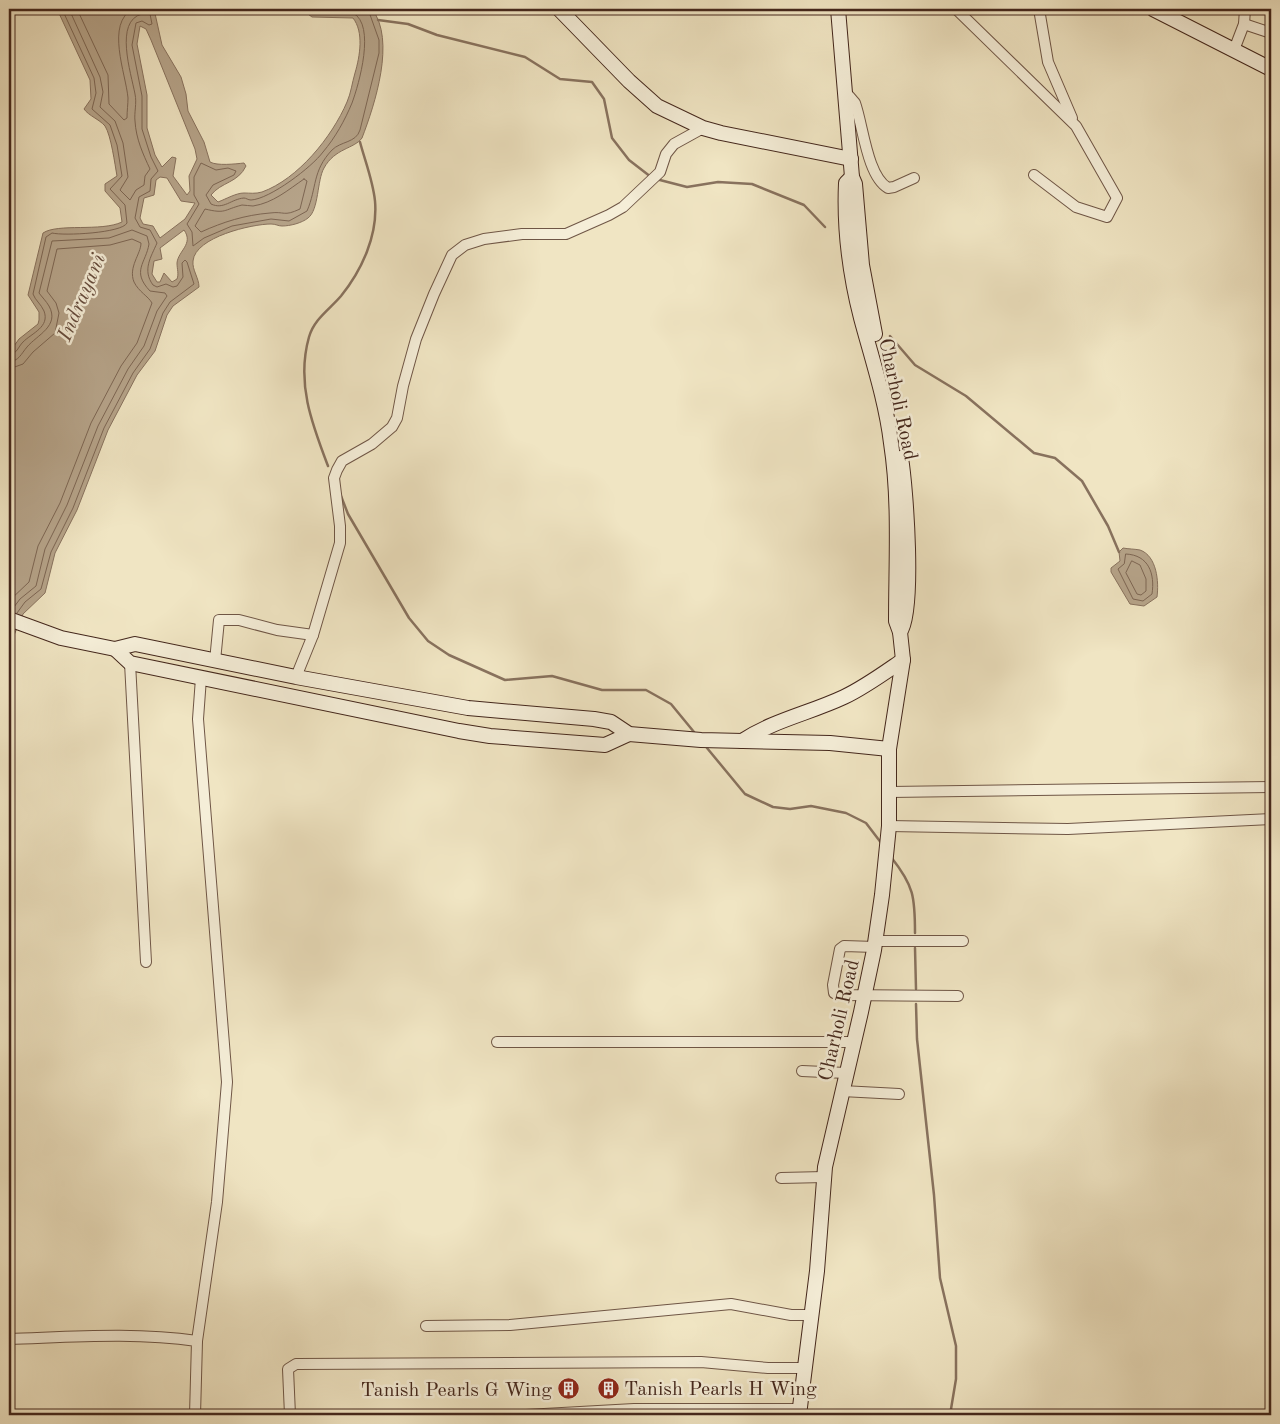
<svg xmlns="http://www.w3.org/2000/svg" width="1280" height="1424" font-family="'Old Standard TT',serif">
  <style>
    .water { fill: #b6a48a; stroke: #88725e; fill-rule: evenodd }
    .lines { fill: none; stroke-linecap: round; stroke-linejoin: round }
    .shore { stroke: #7d6653; stroke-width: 1 }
    .stream { stroke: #88725e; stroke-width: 2.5 }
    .street-casing { stroke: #6f5646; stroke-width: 12 }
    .secondary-casing { stroke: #44271c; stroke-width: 16 }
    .street { stroke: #f5eed8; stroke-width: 10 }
    .secondary { stroke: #f5eed8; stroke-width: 14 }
    .labels { text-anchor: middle; stroke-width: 5; stroke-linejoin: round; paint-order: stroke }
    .street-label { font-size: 20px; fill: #44271c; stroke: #f5eed8 }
    .poi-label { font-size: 20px; fill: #44271c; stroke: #f5eed8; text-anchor: start }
    .water-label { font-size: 21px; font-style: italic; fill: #664c3d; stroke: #f5eed8 }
  </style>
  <rect width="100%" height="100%" fill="#f0e5c3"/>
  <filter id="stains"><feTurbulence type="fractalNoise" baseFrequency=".004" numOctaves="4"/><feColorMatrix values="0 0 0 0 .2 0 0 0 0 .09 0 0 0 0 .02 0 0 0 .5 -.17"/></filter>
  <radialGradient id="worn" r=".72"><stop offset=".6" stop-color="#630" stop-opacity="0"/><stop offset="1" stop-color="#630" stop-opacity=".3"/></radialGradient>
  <g class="water">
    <path d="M57,9h97l8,36 19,32 5,17 2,17 16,31 6,20c7,4 25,2 34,1l2,3c-8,17 -25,16 -35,29l7,7c8,-3 18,-9 26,-9 6,0 11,1 18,-1 36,-13 70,-55 85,-90 4,-9 5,-19 8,-29 5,-17 9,-41 -2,-55l-41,-1 -11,-8h71c24,31 3,95 -10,129 -8,11 -27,10 -38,30 -7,12 -5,42 -16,50 -6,5 -18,8 -26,8 -4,0 -6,-2 -11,-2 -19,0 -76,13 -78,37 -1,9 6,17 6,26l-26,19 -6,9 -12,36 -18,24 -29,55 -31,80 -22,43 -10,40 -22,21 -14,33v-294l10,-14 19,-15 1,-4v-8l-11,-17 15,-62c15,-10 58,-1 79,-11l-2,-14 -15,-17v-7l12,-8c-2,-11 -6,-41 -12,-50 -6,-7 -16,-10 -21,-17l7,-10 -1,-19zM140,26l6,3 5,11 44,109 2,10 -8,17 1,15 -3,4 -14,-19 3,-18 -4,-1 -10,10 -7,-12 -8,-27v-33l-10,-51zM160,177l7,1 14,23 14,2 -10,16 -25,19 -7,-12 -10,-2 -3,-6 4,-20 10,-3 2,-15zM184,230c10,14 -6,21 -7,33 0,6 2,11 0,16l-5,3 -8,-9 -4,9h-3l-5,-8 2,-13 8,-2 -2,-11z"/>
    <path d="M1123,548c5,1 12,1 17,2 17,6 19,32 17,47l-13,9 -14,-2 -19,-32v-4l9,-7 -1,-9z"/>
  </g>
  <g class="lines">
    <g class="shore">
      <path d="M69,9l31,68 3,15 -3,15 15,14 8,22 5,34 -8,13 10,10 6,-10 8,-5 1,-9 5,-7c-7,-15 -14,-30 -15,-48 -1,-8 2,-18 0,-27 -4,-21 -21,-73 7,-80l1,-5"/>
      <path d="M77,9l31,66 1,29 15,16 3,-2c0,-7 1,-14 1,-20 -2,-24 -23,-75 5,-89"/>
      <path d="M308,9l20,4h25c23,12 6,71 -1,90 -7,17 -17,35 -29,49 -11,15 -53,47 -72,48 -3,0 -5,-2 -7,-2 -13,1 -20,12 -33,6l-5,-9 7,-10 21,-10 2,-4 -8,-3 -12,2 -15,-7 -7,14v18l5,9 -12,20 5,8 1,14 11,-8 28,-12 39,-7 18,2 18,-10c10,-23 5,-40 25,-61 9,-9 24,-7 28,-20l19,-77v-13l-11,-31"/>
      <path d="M304,179l3,2 -7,28c-17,8 -15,2 -30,4 -25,2 -47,9 -69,19l-6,-6 10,-17c21,5 18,1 37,-4 4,0 7,1 11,1 20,-3 35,-16 51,-27z"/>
      <path d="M9,355c8,-1 9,-8 14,-13 9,-9 27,-15 21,-31 -3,-7 -9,-11 -11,-17l13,-57 6,-4c12,3 70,0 75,-10l-2,-18 -15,-16 12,-13 -5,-31 -7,-20 -18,-16 4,-16 -2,-15 -32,-69"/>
      <path d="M9,362c10,-1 12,-8 18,-15 10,-12 33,-21 22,-41 -3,-5 -7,-9 -10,-13l13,-52 57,-3 23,-8 15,6 2,8c-3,19 -18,27 1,47l15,2 2,3 -10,15 -13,35 -16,23 -30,57 -31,79 -22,44 -9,37 -16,13 -9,12"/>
      <path d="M9,369l14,-5 10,-12 22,-19 4,-20 -3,-10 -9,-12 10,-42 53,-4 22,-6 9,4c0,11 -13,24 -7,39 5,10 14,14 18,21l-15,40 -16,23 -30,57 -31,80 -22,43 -9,36 -20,19"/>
      <path d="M1126,554c23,1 29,20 26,40l-9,7 -10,-2 -15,-30 6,-5z"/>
      <path d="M1132,561l8,4 6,14v12l-5,4 -4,-1 -11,-21z"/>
      <path d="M17,613l8,-11 16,-13 10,-37 22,-44 31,-80 29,-55 17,-24 13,-36 7,-11 24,-18 -7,-22 -2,-2 -3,3 1,14 -6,9 -4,1 -7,-3 -9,3 -4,-2c-11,-15 -2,-28 4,-42l-7,-13 -10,-3 -5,-9 4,-21 11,-6 1,-12 7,-8 -7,-14 -9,-28v-33l-10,-51 4,-22 6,-2 7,4 3,-1 -3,-15"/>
    </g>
    <g class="stream">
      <path d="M378,20l30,4 29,11 88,22 35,22 32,3 12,17 8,39 17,22 22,17"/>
      <path d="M656,179l31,8 31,-5 34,2 52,21 21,22"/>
      <path d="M890,336l25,29 51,31 68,57 21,5 27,23 26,45 11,26"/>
      <path d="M328,466c-16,-42 -32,-83 -19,-129 5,-18 21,-28 32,-41 21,-26 37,-61 34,-95 -2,-20 -10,-40 -15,-59"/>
      <path d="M341,496l7,18 61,104 19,23 21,14 56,25 47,-4 50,14h44l25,14 23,28"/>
      <path d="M707,748l38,46 28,13 17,2 21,-3 35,7 20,10 16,21"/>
      <path d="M891,857c23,29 24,40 24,76"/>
      <path d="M915,948l1,41"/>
      <path d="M916,1004l1,35 17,156 6,83 16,68v33l-6,36"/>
    </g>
    <defs>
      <g id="street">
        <path d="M956,9l120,117 41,72 -10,19 -31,-10 -42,-32"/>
        <path d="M1039,9l9,53 24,56"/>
        <path d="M1244,24l27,9"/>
        <path d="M1234,50l10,-26 1,-15"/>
        <path d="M844,95l5,1 6,7c8,22 12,73 33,85l6,-1 20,-9"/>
        <path d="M215,661l4,-41h20l38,10 36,5"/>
        <path d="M130,663l16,299"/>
        <path d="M296,677l17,-42 27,-92v-17l-6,-48 3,-8 5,-9 30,-17 20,-17 5,-9 6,-32 13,-47 18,-45 18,-39 13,-10 19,-6 38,-5h44l43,-19 14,-8 37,-35 6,-18 8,-10 29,-16"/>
        <path d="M890,792l381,-5"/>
        <path d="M889,826l179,3 203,-10"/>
        <path d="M876,941h87"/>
        <path d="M875,947l-31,-1 -4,3 -7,36 1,8 6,2 118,1"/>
        <path d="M497,1042h356"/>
        <path d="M802,1071l44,2"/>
        <path d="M842,1091l57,3"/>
        <path d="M781,1178l43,-1"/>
        <path d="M426,1326l84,-1 221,-21 60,11h22"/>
        <path d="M9,1339c63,-2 125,-7 188,2l-2,74"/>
        <path d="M197,1341l20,-139 10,-120 -29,-363 3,-41"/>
        <path d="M290,1415l-2,-46 8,-5 405,-2 67,6h38"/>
        <path d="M526,1415l108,-6h166"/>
      </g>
      <g id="secondary">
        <path d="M559,9l70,72 28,25 46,22 18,5 130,26"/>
        <path d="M838,9l14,168 3,7 7,81 13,69"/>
        <path d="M1153,9l118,60"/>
        <path d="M9,619l52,19 54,11 20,-5 161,33 172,31 126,11 17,3 18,12 72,6 129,3 59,6"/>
        <path d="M900,632c15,-21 6,-144 1,-174"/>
        <path d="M115,649l15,14 329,68 31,5 115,9 24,-11"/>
        <path d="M742,741c32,-21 68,-28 102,-44 21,-10 40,-24 59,-37"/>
        <path d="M799,1415l18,-144 8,-104 36,-155 13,-62 8,-55 7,-69v-77l14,-89 -3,-28 -4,-11c0,-59 4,-120 -5,-178 -5,-42 -19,-84 -30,-125 -11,-43 -17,-91 -15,-135l6,-6"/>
      </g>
    </defs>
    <use href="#street" class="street-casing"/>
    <use href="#secondary" class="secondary-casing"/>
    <use href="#street" class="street"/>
    <use href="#secondary" class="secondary"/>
  </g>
  <defs>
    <symbol id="building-disc" viewBox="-11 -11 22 22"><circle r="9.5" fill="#8f2418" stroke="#f5eed8"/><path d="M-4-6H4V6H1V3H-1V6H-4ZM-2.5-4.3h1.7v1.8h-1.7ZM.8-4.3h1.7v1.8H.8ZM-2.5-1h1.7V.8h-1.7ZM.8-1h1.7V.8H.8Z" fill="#fff"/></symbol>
  </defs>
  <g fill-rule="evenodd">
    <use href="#building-disc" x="596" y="1376" width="25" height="25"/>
    <use href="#building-disc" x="556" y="1376" width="25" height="25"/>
  </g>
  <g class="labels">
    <g class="street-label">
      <text transform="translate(899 399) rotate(78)" y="7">Charholi Road</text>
      <text transform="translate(838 1020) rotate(-77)" y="7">Charholi Road</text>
    </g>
    <g class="poi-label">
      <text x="624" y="1395">Tanish Pearls H Wing</text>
      <text x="552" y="1396" text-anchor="end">Tanish Pearls G Wing</text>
    </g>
    <g class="water-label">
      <text transform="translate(81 297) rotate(-67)" y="7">Indrayani</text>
    </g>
  </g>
  <rect width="1280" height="1424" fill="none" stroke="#f0e5c3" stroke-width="30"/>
  <rect x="10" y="10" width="1260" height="1404" fill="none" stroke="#44271c" stroke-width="2.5"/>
  <rect x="15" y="15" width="1250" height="1394" fill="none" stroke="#44271c"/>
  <rect width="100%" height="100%" filter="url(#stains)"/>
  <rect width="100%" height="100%" fill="url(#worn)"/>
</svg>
